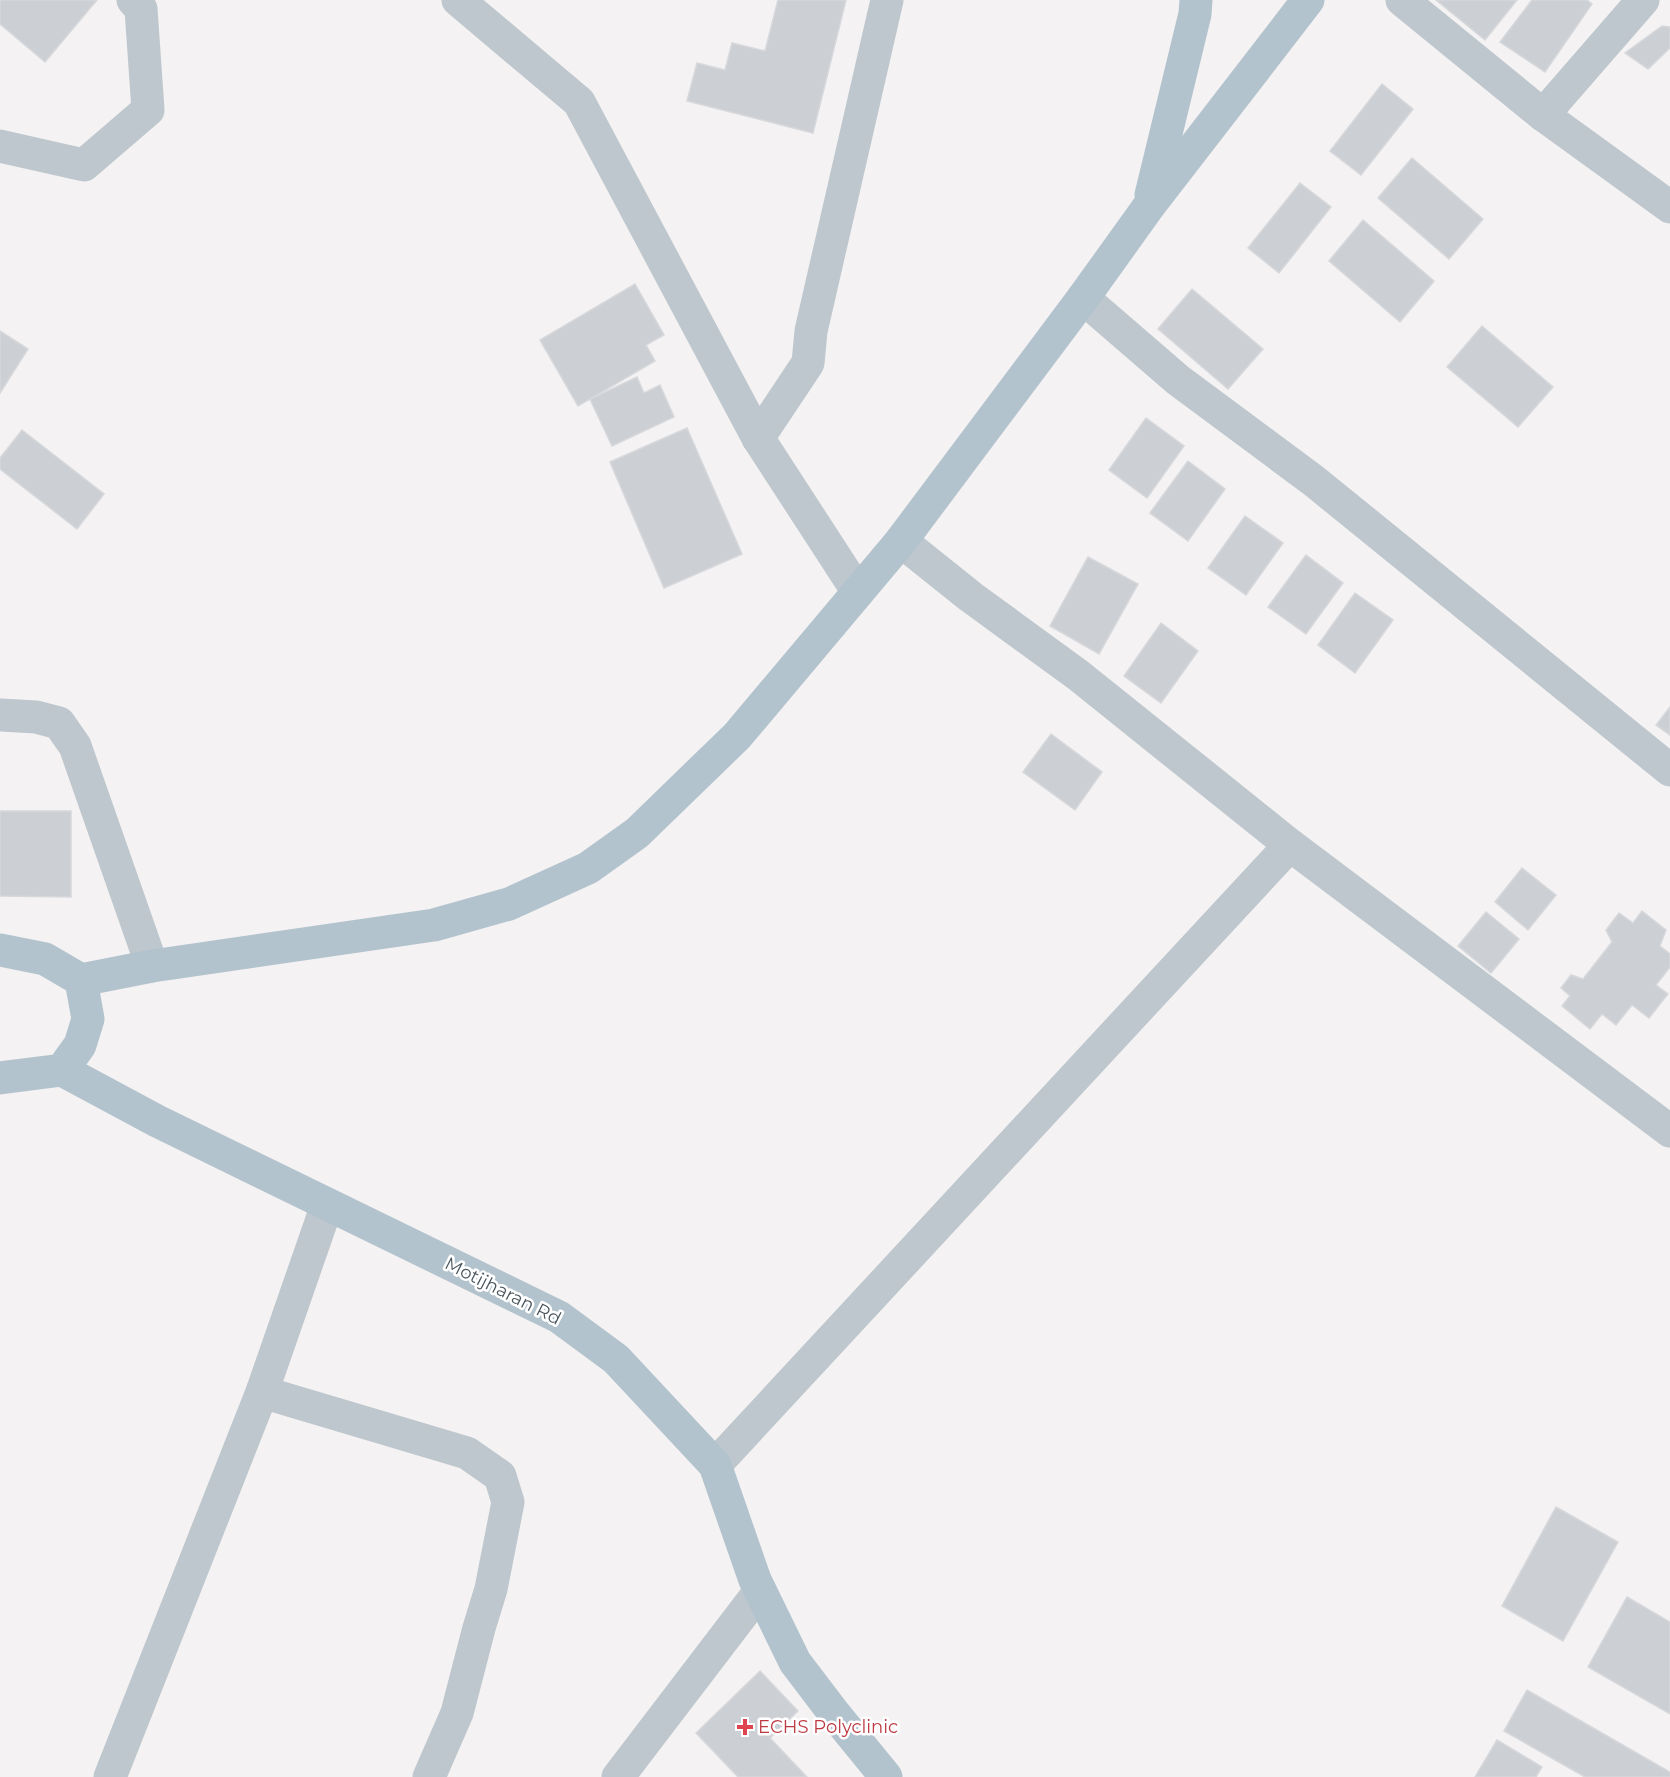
<svg xmlns="http://www.w3.org/2000/svg" width="1670" height="1777" font-family="Montserrat,sans-serif">
  <style>
    .building { fill: #cccfd3; stroke: #d6d8dc; stroke-width: 1.5 }
    .lines { fill: none; stroke-linecap: round; stroke-linejoin: round }
    .minor { stroke: #bec7cd; stroke-width: 33 }
    .major { stroke: #b3c3ce; stroke-width: 33 }
    .health-dot { fill: #e0444e; stroke: #fff; stroke-width: 2 }
    .labels { text-anchor: middle; stroke-width: 5; stroke-linejoin: round; paint-order: stroke }
    .street-label { font-size: 18px; fill: #4a565e; stroke: #fff }
    .health-label { font-size: 18px; fill: #be3a42; stroke: #fff; text-anchor: start }
  </style>
  <rect width="100%" height="100%" fill="#f4f2f2"/>
  <g class="building">
    <path d="M0,0h97l-52,62 -45,-38z"/>
    <path d="M778,0h68l-33,133 -126,-32 10,-38 28,7 7,-27 33,8z"/>
    <path d="M1436,0h81l-32,40z"/>
    <path d="M1532,0h55l5,4 -47,68 -45,-30z"/>
    <path d="M1662,26l8,1v21l-22,21 -23,-16z"/>
    <path d="M1382,84l31,25 -52,66 -31,-24z"/>
    <path d="M1412,158l71,61 -34,40 -71,-61z"/>
    <path d="M1300,183l31,24 -52,66 -31,-25z"/>
    <path d="M1363,220l71,61 -34,41 -71,-61z"/>
    <path d="M635,284l29,51 -18,10 9,16 -77,45 -38,-66z"/>
    <path d="M1192,289l71,60 -35,40 -70,-60z"/>
    <path d="M1482,326l71,61 -35,40 -71,-60z"/>
    <path d="M0,331l28,18 -28,44z"/>
    <path d="M637,377l7,16 16,-8 14,32 -62,29 -22,-47z"/>
    <path d="M1146,418l38,28 -37,52 -38,-28z"/>
    <path d="M687,428l55,126 -78,34 -54,-126z"/>
    <path d="M22,430l82,64 -27,35 -77,-60v-11z"/>
    <path d="M1188,461l37,28 -37,52 -38,-28z"/>
    <path d="M1245,516l38,27 -37,52 -38,-27z"/>
    <path d="M1306,555l37,28 -37,51 -38,-27z"/>
    <path d="M1088,557l50,27 -39,70 -49,-28z"/>
    <path d="M1355,593l38,27 -38,53 -37,-28z"/>
    <path d="M1161,623l37,28 -37,52 -37,-27z"/>
    <path d="M1670,707v28l-14,-10z"/>
    <path d="M1051,734l51,38 -27,38 -52,-38z"/>
    <path d="M0,811h71v86l-71,-1z"/>
    <path d="M1522,868l34,27 -28,35 -33,-28z"/>
    <path d="M1642,911l24,19 -6,16 10,8v13l-14,18 12,9 -19,24 -17,-13 -16,20 -14,-11 -12,15 -28,-23 8,-10 -9,-8 10,-13 12,4 29,-37 -6,-12 13,-17 14,10z"/>
    <path d="M1486,912l33,27 -28,34 -33,-27z"/>
    <path d="M1556,1507l62,35 -55,99 -61,-35z"/>
    <path d="M1627,1597l43,25v92l-82,-47z"/>
    <path d="M760,1671l38,40 -28,27 37,39h-69l-42,-44z"/>
    <path d="M1527,1690l143,82v5h-85l-81,-46z"/>
    <path d="M1497,1740l45,27 -6,10h-61z"/>
  </g>
  <g class="lines">
    <g class="minor">
      <path d="M458,0l121,102 179,336 100,154"/>
      <path d="M1402,0l141,115 127,92"/>
      <path d="M1543,115l100,-115"/>
      <path d="M0,146l84,19 64,-55 -7,-101 -8,-9"/>
      <path d="M1083,298l95,82 136,101 356,289"/>
      <path d="M758,438l50,-75 3,-32 76,-331"/>
      <path d="M901,541l70,56 107,78 212,170 380,286"/>
      <path d="M0,715l36,2 23,6 16,23 77,220"/>
      <path d="M262,1392l205,61 33,23 8,26 -17,87 -12,39 -22,85 -28,64"/>
      <path d="M715,1465l575,-620"/>
      <path d="M110,1777l152,-385 65,-187"/>
      <path d="M618,1777l142,-186"/>
    </g>
    <g class="major">
      <path d="M1151,195l44,-181 1,-14"/>
      <path d="M0,950l45,9 36,21 7,39 -8,26 -18,25 -62,8"/>
      <path d="M81,980l71,-14 282,-41 75,-21 79,-36 49,-35 100,-97 164,-195 182,-243 66,-92 159,-206"/>
      <path d="M62,1070l95,51 402,196 57,42 99,106 40,115 40,82 38,50 53,65"/>
    </g>
  </g>
  <path class="health-dot" d="M742 1718h6v6h6v6h-6v6h-6v-6h-6v-6h6z"/>
  <g class="labels">
    <g class="street-label">
      <text transform="translate(503 1291) rotate(27)" y="6">Motijharan Rd</text>
    </g>
    <g class="health-label">
      <text x="758" y="1733">ECHS Polyclinic</text>
    </g>
  </g>
</svg>
